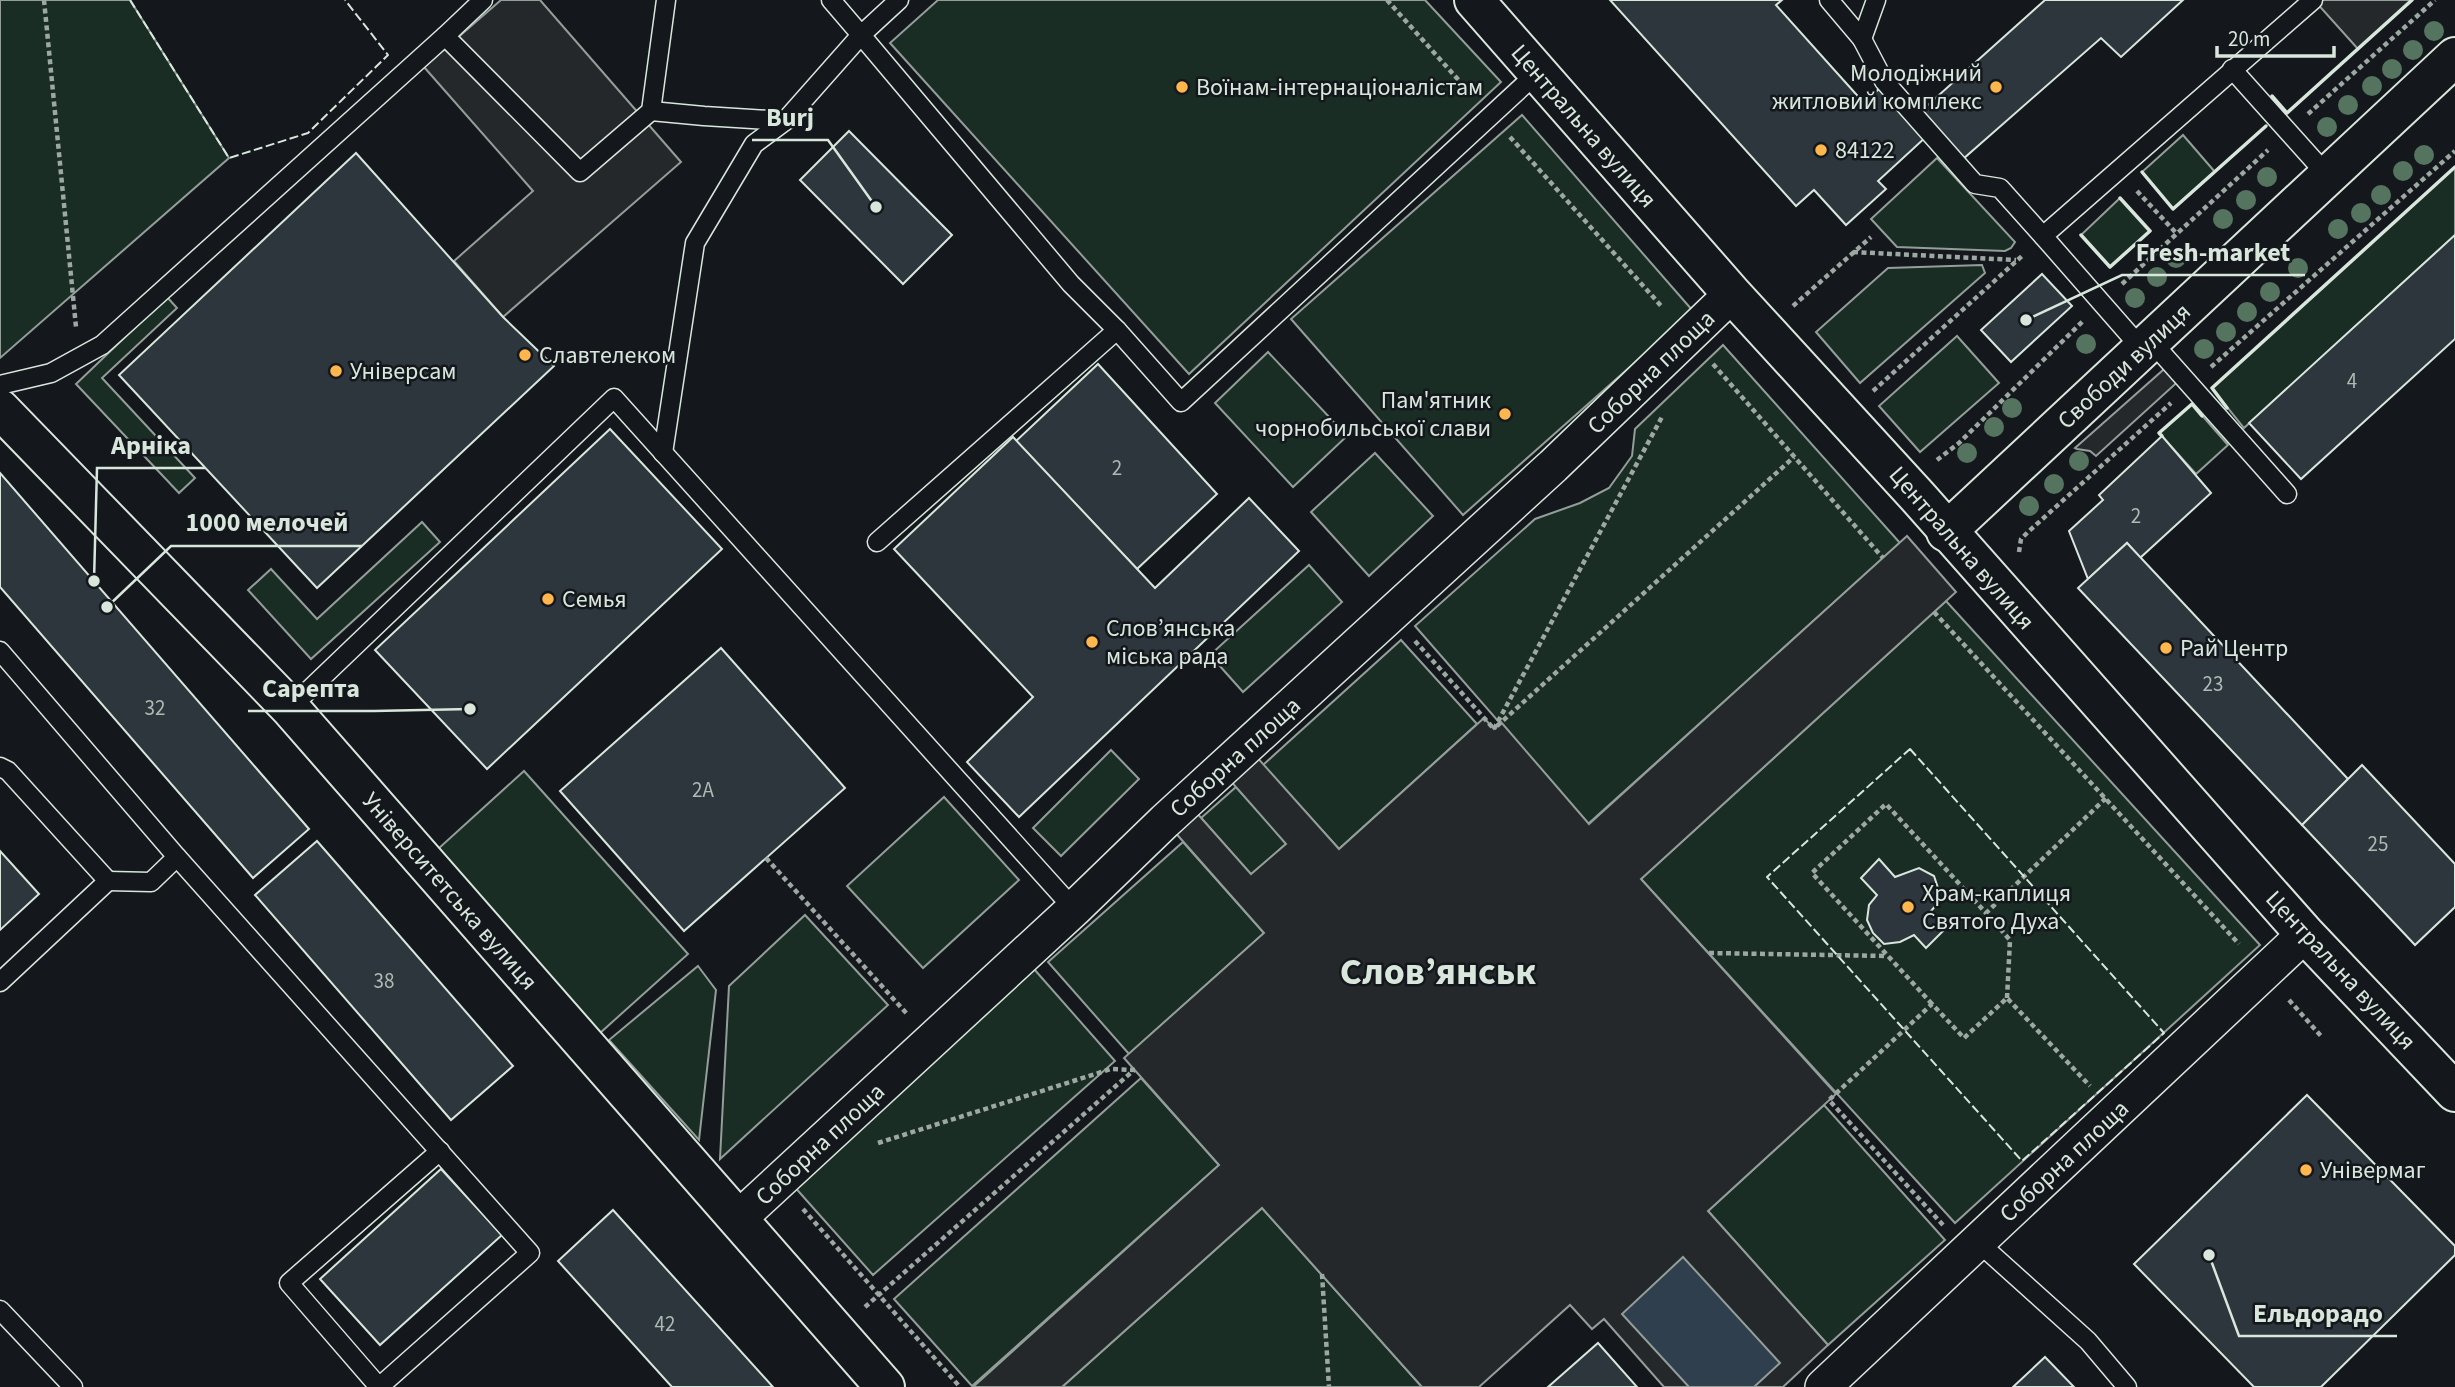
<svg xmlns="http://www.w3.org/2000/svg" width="2455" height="1387" font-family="'Source Sans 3',sans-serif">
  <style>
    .green { fill: #1a2d24; stroke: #939e99; stroke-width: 2 }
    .parking { fill: #24282b; stroke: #939e99; stroke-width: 2 }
    .water { fill: #2f3f4d; stroke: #939e99; stroke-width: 2 }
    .building { fill: #2c363c; stroke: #d8e6dc; stroke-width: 2 }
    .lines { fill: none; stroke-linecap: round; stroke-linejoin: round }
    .lane-casing { stroke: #d8e6dc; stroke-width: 21 }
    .street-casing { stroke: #d8e6dc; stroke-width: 38 }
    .secondary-casing { stroke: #d8e6dc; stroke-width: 42 }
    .path { stroke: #9da8a2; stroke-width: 4.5; stroke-dasharray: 5 3.5; stroke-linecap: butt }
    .lane { stroke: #14181c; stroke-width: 18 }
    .street { stroke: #14181c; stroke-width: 35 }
    .secondary { stroke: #14181c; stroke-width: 38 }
    .fence { stroke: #d8e6dc; stroke-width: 2; stroke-dasharray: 9 3.5; stroke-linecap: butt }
    .wall { stroke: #d8e6dc; stroke-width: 3.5 }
    .tree { fill: #55745f }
    .poi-dot { fill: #ffb74d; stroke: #14181c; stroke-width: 2.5 }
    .labels { text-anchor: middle; stroke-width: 5; stroke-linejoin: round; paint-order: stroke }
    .number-label { font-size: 21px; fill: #adbab4 }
    .poi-label { font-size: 24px; fill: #d8e6dc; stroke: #14181c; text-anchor: start }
    .street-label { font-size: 24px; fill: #d8e6dc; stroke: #14181c }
    .town-label { font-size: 38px; font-weight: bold; fill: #d8e6dc; stroke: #14181c }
    .leader { fill: none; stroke: #d8e6dc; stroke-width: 2.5 }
    .callout-dot { fill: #d8e6dc; stroke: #14181c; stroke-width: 2.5 }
    .callout-label { font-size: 26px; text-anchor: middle; font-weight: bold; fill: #d8e6dc; stroke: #14181c; stroke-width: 5; stroke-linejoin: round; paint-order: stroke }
  </style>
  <rect width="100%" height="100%" fill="#14181c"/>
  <g class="green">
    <path d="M0,0h130l99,158 -229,200z"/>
    <path d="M938,0h487l76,82 -312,292 -299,-331z"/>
    <path d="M1522,115l171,196 -230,204 -172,-196z"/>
    <path d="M2183,135l32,37 -42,37 -31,-37z"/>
    <path d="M1937,158l78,84 -4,6 -6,3 -108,-4 -26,-28z"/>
    <path d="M2455,167v68l-211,193 -32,-40z"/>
    <path d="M2120,198l30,33 -40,36 -29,-32z"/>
    <path d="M1982,265l3,8 -125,110 -44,-51 72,-64z"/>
    <path d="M167,297l10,11 -75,70 93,100 -16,15 -103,-109z"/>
    <path d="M1957,336l42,47 -79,69 -41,-46z"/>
    <path d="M1723,345l177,198 -312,281 -173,-198 120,-107 45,-16 29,-15 23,-32 3,-27z"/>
    <path d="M1268,352l79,84 -54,51 -78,-84z"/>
    <path d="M2192,404l36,41 -32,29 -37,-41z"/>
    <path d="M1375,453l58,63 -64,60 -58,-64z"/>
    <path d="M422,522l18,20 -129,117 -63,-69 23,-21 46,50z"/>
    <path d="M1309,565l33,37 -99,90 -33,-37z"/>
    <path d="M1946,601l314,344 -305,278 -314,-344z"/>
    <path d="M1401,640l76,84 -138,125 -76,-84z"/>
    <path d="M1111,750l28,29 -78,77 -28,-28z"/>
    <path d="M524,771l164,183 -88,79 -162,-184z"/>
    <path d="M1236,787l51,56 -36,32 -50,-57z"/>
    <path d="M944,797l75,83 -96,88 -76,-82z"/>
    <path d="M1183,842l81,91 -135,121 -81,-92z"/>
    <path d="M805,915l83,90 -168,154 9,-173z"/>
    <path d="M698,966l18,24 -17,150 -90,-100z"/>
    <path d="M1034,969l81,92 -242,214 -81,-91z"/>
    <path d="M1141,1078l78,87 -247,221 -78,-87z"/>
    <path d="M1824,1105l121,135 -117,105 -120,-134z"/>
    <path d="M1262,1208l160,179h-360z"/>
  </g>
  <g class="parking">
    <path d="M501,0h39l141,162 -178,155 -49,-56 79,-70 -109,-124z"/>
    <path d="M2314,0h98l-54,49z"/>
    <path d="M2171,363l12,14 -87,79 -6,-5 -13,-2 -2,-1z"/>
    <path d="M1907,536l49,56 -315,287 195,215 -128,117 120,134 -45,42h-119l-60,-68 -12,10 -22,-24 -91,82h-57l-160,-179 -200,179h-89l246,-222 -95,-107 140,-125 -99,-112 22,-19 64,72 35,-30 -65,-74 26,-24 92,103 145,-131 10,11 7,-7 88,102z"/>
  </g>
  <path class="water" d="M1683,1257l97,106 -26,24h-65l-67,-73z"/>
  <g class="building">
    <path d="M1610,0h172l-6,5 88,98 18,-17 45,50 -49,45 8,8 -40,36 -32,-35 -18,16z"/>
    <path d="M2045,0h138l-62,57 -20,-19 -138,121 -43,-47z"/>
    <path d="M849,131l103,104 -49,49 -103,-104z"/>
    <path d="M356,153l147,164 51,49 -237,222 -198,-213z"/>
    <path d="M2455,235v104l-154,140 -52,-56z"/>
    <path d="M2042,274l30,32 -61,56 -30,-32z"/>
    <path d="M1098,364l119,130 -80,75 -121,-128z"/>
    <path d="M610,429l112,120 -235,220 -112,-119z"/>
    <path d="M2162,436l49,57 -71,65 -13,-15 -39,36 -19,-48 34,-31 -4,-5z"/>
    <path d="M1013,437l142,151 94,-90 50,53 -280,266 -52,-55 66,-65 -139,-148z"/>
    <path d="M0,473l309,356 -56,49 -253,-291z"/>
    <path d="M2127,543l221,236 -46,46 -224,-237z"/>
    <path d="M721,648l124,140 -161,143 -124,-140z"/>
    <path d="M2362,765l93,99v43l-40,38 -113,-120z"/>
    <path d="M317,841l196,225 -62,54 -196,-225z"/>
    <path d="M0,851l39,43 -39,36z"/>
    <path d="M1879,859l16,18 24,-9 15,8 5,15 -1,12 -7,8 16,16 -21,21 -12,-13 -14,7 -16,2 -11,-11 -6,-13 2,-15 8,-10 -16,-17z"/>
    <path d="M2307,1095l148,151v9l-134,132h-67l-120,-123z"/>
    <path d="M441,1169l61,66 -122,110 -60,-66z"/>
    <path d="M613,1210l160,177h-101l-114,-126z"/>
    <path d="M1598,1343l39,44h-89z"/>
    <path d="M2045,1357l29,30h-61z"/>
  </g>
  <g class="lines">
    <defs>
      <g id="lane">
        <path d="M831,0l30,35 38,-35"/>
        <path d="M1829,0l33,39 14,-39"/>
        <path d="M445,36l38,-36"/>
        <path d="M1862,39l22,42 91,103 25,4 43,48"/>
        <path d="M2232,69l95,106"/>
        <path d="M651,111l53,5 81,5"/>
        <path d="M2151,341l136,153"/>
        <path d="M2142,349l-99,-113 270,-236"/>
        <path d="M0,385l51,-12 51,-28 343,-309 135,136 71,-61 15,-111"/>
        <path d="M663,453l32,-210 59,-99 31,-23 76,-86 210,249 46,46 64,72 356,-329"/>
        <path d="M877,542l240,-212"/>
        <path d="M0,651l177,206"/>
        <path d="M290,708l324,-310 460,511"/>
        <path d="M0,767l8,4 100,110 -108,101"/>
        <path d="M108,881l43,1 26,-25 353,396 -151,134"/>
        <path d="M1978,1242l110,99 39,46"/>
        <path d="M0,1310l73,77"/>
        <path d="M379,1387l-90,-104 151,-132"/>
      </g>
      <g id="street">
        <path d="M738,1219l336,-310 91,-88 388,-355 179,-172"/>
        <path d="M1823,1387l482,-453"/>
      </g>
      <g id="secondary">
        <path d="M1474,0l258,294 186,203 387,437 150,158"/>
        <path d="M0,409l290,299 595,679"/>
        <path d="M1946,532l509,-475"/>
      </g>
    </defs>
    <use href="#lane" class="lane-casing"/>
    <use href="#street" class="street-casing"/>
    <use href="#secondary" class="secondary-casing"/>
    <g class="path">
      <path d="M44,0l32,327"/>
      <path d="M1387,0l84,94"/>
      <path d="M2308,114l127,-114"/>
      <path d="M1510,137l153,171"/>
      <path d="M2137,191l40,43"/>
      <path d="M1853,252l163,8"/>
      <path d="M2122,284l146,-134"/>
      <path d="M1793,306l78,-69"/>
      <path d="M1713,364l170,194"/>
      <path d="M2211,367l244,-216"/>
      <path d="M1873,391l149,-135"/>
      <path d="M1937,460l22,-17 124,-122"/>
      <path d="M2019,552l2,-13 7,-7 143,-129"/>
      <path d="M1934,612l305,332"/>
      <path d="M1415,641l79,88"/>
      <path d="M1497,726l297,-269"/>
      <path d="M1494,729l169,-314"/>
      <path d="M766,858l142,157"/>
      <path d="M1709,953l178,3"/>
      <path d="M2007,998l3,-58 -24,-27 120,-115"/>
      <path d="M2289,1000l32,36"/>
      <path d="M1932,1004l-120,-131 74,-69 100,109"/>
      <path d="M878,1143l233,-74 24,1"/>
      <path d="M803,1209l157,178"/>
      <path d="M1943,1225l-114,-125 103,-96 32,34 43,-40 83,88"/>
      <path d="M1322,1274l7,113"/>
      <path d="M865,1307l269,-237"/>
    </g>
    <use href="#lane" class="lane"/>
    <use href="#street" class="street"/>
    <use href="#secondary" class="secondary"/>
    <g class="fence">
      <path d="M130,0l99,158 79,-25 80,-78 -43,-55"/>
      <path d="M1910,749l254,284 -142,128 -255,-284z"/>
    </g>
    <g class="wall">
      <path d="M2272,96l15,17 125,-113"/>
      <path d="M2142,172l31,37 93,-83"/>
      <path d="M2081,235l29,32 40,-36 -30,-33"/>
      <path d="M2227,408l-15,-20 243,-221"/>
      <path d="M2162,436l-3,-3 33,-29 10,12"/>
    </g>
  </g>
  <g class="tree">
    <circle cx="2434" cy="31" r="10"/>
    <circle cx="2413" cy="50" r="10"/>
    <circle cx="2392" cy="69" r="10"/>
    <circle cx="2372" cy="86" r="10"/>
    <circle cx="2348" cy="105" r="10"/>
    <circle cx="2327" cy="127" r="10"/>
    <circle cx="2424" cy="155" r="10"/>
    <circle cx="2403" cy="171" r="10"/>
    <circle cx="2267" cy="177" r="10"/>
    <circle cx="2381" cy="195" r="10"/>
    <circle cx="2246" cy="200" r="10"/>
    <circle cx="2361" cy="213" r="10"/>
    <circle cx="2223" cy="219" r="10"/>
    <circle cx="2338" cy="229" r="10"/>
    <circle cx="2176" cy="258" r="10"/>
    <circle cx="2298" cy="268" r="10"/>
    <circle cx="2157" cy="277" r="10"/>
    <circle cx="2270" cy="292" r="10"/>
    <circle cx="2135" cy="298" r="10"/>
    <circle cx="2247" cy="312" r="10"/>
    <circle cx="2226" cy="332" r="10"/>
    <circle cx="2086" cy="344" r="10"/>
    <circle cx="2204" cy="349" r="10"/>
    <circle cx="2012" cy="408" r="10"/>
    <circle cx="1994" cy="427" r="10"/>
    <circle cx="1967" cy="453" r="10"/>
    <circle cx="2079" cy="461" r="10"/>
    <circle cx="2054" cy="484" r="10"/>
    <circle cx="2029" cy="506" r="10"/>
  </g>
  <g class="poi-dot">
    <circle cx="1182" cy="87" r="7"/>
    <circle cx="1996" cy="87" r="7"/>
    <circle cx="1821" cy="150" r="7"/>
    <circle cx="525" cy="355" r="7"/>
    <circle cx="336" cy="371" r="7"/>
    <circle cx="1505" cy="414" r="7"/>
    <circle cx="548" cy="599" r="7"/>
    <circle cx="1092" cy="642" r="7"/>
    <circle cx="2166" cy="648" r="7"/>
    <circle cx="1908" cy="907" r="7"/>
    <circle cx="2306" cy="1170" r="7"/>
  </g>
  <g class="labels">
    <g class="number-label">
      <text x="2352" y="388">4</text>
      <text x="1117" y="475">2</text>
      <text x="2136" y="523">2</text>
      <text x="2213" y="691">23</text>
      <text x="155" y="715">32</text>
      <text x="703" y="797">2А</text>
      <text x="2378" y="851">25</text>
      <text x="384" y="988">38</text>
      <text x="665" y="1331">42</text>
    </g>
    <g class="poi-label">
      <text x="1982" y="81" text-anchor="end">Молодіжний<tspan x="1982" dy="28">житловий комплекс</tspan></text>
      <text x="1196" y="95">Воїнам-інтернаціоналістам</text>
      <text x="1835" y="158">84122</text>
      <text x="539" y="363">Славтелеком</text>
      <text x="350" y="379">Універсам</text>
      <text x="1491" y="408" text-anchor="end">Пам'ятник<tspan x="1491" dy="28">чорнобильської слави</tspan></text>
      <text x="562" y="607">Семья</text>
      <text x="1106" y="636">Слов’янська<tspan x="1106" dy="28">міська рада</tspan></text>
      <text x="2180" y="656">Рай Центр</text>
      <text x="1922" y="901">Храм-каплиця<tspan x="1922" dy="28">Святого Духа</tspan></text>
      <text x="2320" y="1178">Універмаг</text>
    </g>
    <g class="street-label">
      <text transform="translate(1584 126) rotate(49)" y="8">Центральна вулиця</text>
      <text transform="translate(2124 366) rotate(-43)" y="8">Свободи вулиця</text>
      <text transform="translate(1651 372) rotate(-44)" y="8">Соборна площа</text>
      <text transform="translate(1962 548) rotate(49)" y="8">Центральна вулиця</text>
      <text transform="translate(1235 757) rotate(-42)" y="8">Соборна площа</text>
      <text transform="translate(450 891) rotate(49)" y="8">Університетська вулиця</text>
      <text transform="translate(2341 970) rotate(47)" y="8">Центральна вулиця</text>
      <text transform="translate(820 1144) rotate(-43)" y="8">Соборна площа</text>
      <text transform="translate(2064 1161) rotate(-43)" y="8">Соборна площа</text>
    </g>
    <g class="town-label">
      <text x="1438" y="984">Слов’янськ</text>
    </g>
  </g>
  <path class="leader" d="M876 207L828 140H752M2026 320L2122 275H2305M94 581L97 468H205M107 607L171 546H362M470 709L374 711H248M2209 1255L2239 1336H2397"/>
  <g class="callout-dot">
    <circle cx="876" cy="207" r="7"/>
    <circle cx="2026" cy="320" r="7"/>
    <circle cx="94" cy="581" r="7"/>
    <circle cx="107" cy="607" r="7"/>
    <circle cx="470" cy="709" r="7"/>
    <circle cx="2209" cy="1255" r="7"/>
  </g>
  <g class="callout-label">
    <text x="790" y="126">Burj</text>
    <text x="2213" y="261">Fresh-market</text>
    <text x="151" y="454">Арніка</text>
    <text x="267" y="531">1000 мелочей</text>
    <text x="311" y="697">Сарепта</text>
    <text x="2318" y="1322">Ельдорадо</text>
  </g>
  <path d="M2217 46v10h117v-10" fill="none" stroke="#d8e6dc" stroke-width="3.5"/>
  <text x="2228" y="46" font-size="21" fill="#d8e6dc" stroke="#14181c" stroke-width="5" paint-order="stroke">20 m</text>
</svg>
